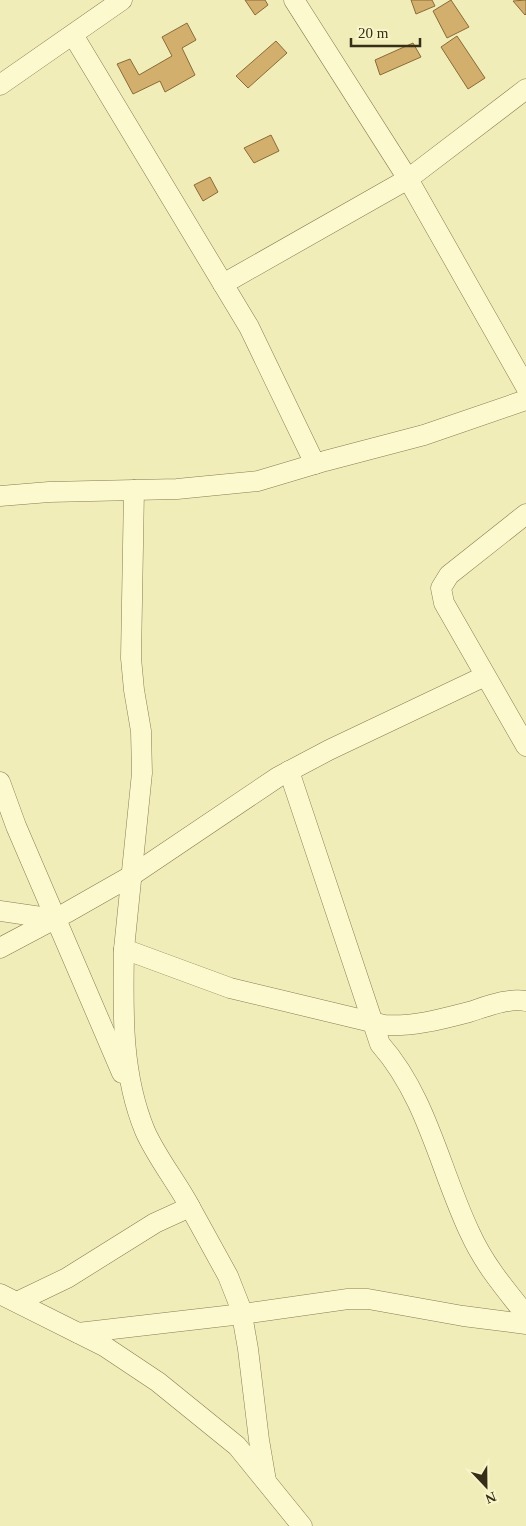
<svg xmlns="http://www.w3.org/2000/svg" width="526" height="1526" font-family="'Times New Roman',serif">
  <style>
    .building { fill: #d2af6c; stroke: #896b37 }
    .lines { fill: none; stroke-linecap: round; stroke-linejoin: round }
    .street-casing { stroke: #887c53; stroke-width: 21 }
    .street { stroke: #fbf9cd; stroke-width: 20 }
  </style>
  <rect width="100%" height="100%" fill="#f1edb9"/>
  <g class="building">
    <path d="M245,0h20l3,5 -13,10z"/>
    <path d="M411,0h21l3,6 -19,8z"/>
    <path d="M451,0l18,27 -22,11 -14,-27z"/>
    <path d="M526,0v14l-1,1 -12,-14z"/>
    <path d="M187,23l9,17 -14,8 13,27 -30,17 -5,-11 -27,13 -16,-30 13,-5 9,16 33,-19 -10,-19z"/>
    <path d="M457,36l28,42 -17,11 -27,-42z"/>
    <path d="M276,41l11,12 -39,35 -12,-12z"/>
    <path d="M413,43l8,14 -41,18 -5,-15z"/>
    <path d="M271,135l8,16 -25,12 -10,-15z"/>
    <path d="M210,177l8,15 -15,9 -9,-16z"/>
  </g>
  <g class="lines">
    <defs>
      <g id="street">
        <path d="M294,0l114,179 118,208"/>
        <path d="M73,35l176,292 66,137"/>
        <path d="M0,85l122,-85"/>
        <path d="M223,284l185,-105 118,-90"/>
        <path d="M134,490l-3,168 3,32 7,41 1,42 -18,176 106,39 154,37c29,2 58,-6 85,-13 19,-6 38,-14 57,-11"/>
        <path d="M0,496l49,-4 128,-3 81,-8 67,-20 99,-26 102,-35"/>
        <path d="M526,514l-77,61 -8,13 3,15 82,143"/>
        <path d="M289,771l91,273c47,53 60,126 90,189 14,31 35,56 56,82"/>
        <path d="M0,782l16,44 106,247"/>
        <path d="M0,911l55,8"/>
        <path d="M0,948l66,-35 65,-37 147,-99 51,-27 156,-74"/>
        <path d="M190,1207l38,69 13,33 7,40 11,91 7,41"/>
        <path d="M0,1294l104,52 54,36 79,64 65,80"/>
        <path d="M17,1302l50,-24 88,-55 35,-16c-14,-26 -33,-49 -45,-76 -24,-58 -22,-120 -21,-182"/>
        <path d="M78,1333l164,-19 106,-15h20l95,17 63,8"/>
      </g>
    </defs>
    <use href="#street" class="street-casing"/>
    <use href="#street" class="street"/>
  </g>
  <g transform="translate(486 1486) rotate(158)" stroke="#f8f5c9" stroke-width="4" paint-order="stroke">
  <path d="M0-4L9 19L0 12L-9 19Z" fill="#362e19"/>
  <text y="-8" font-size="14" font-weight="bold" text-anchor="middle" fill="#362e19">N</text>
  </g>
  <path d="M351 38v8h69v-8" fill="none" stroke="#362e19" stroke-width="2.5"/>
  <text x="358" y="38" font-size="15" fill="#362e19" stroke="#f8f5c9" stroke-width="4" paint-order="stroke">20 m</text>
</svg>
